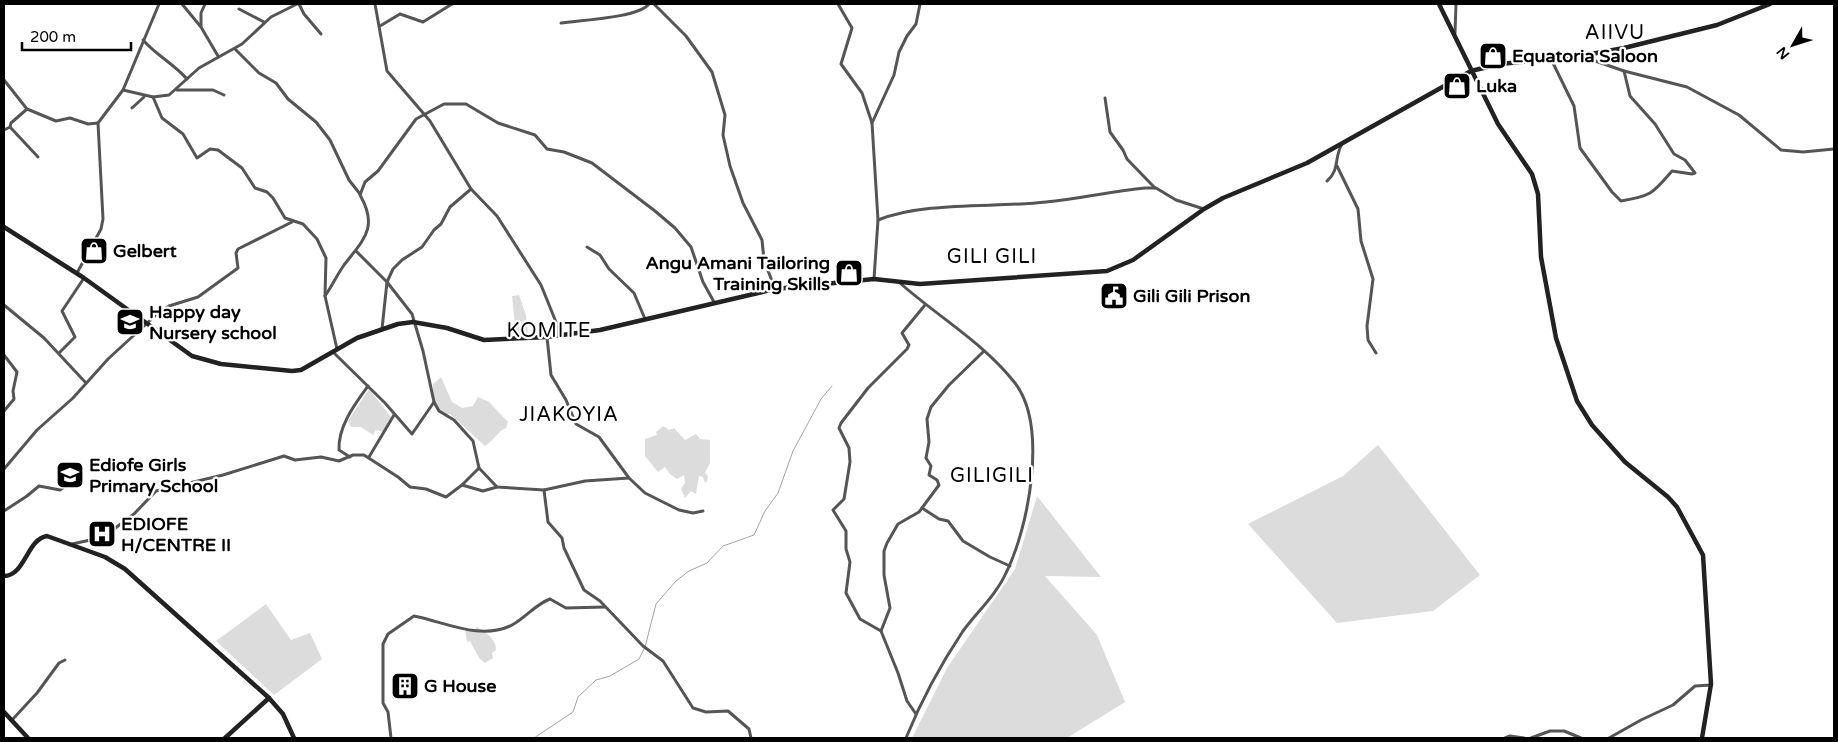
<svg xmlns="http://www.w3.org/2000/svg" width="1838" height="742" font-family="'Varela Round',sans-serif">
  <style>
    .green { fill: #dcdcdc }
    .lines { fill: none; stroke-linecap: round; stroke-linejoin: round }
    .stream { stroke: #a3a3a3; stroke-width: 1 }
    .street { stroke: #555; stroke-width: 3 }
    .secondary { stroke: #222; stroke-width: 4.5 }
    .labels { text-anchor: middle; stroke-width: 4.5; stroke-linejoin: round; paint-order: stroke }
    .poi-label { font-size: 18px; font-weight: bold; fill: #000; stroke: #fff; text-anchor: start }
    .quarter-label { font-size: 20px; letter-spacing: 1px; fill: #000; stroke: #fff }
  </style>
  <rect width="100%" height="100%" fill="#fff"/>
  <g class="green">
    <path d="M519,295l7,20 2,19 -12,1 -4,-39z"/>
    <path d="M441,377l11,25 10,6 11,-2 5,-9 11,5 19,20 -2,6c-7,2 -13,13 -21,18l-35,-32 -5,1c-9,-7 -13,-19 -12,-31z"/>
    <path d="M369,389l22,28 -8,15 -7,-2 -3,5 -12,-8h-10l-3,-6z"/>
    <path d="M663,426l6,4 5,-2 11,12 11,-6 4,5 10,1v23l-5,10 3,3 -1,5 -2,2 -2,-6 -4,-1 -3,18 -5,-3 -6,7 -4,-9 4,-6 -1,-8 -7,4 -7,-5 -5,-7 -7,5 -13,-16v-17l12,-4 -1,-3z"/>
    <path d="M1378,445l102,130 -47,36 -96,12 -89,-99 95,-48z"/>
    <path d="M1037,496l64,81 -56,-1 52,59 28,67 -58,36h-155l35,-70 68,-99z"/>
    <path d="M266,604l25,36 19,-7 12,26 -48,36 -58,-54z"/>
    <path d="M477,627c9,6 19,11 19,23l-4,3 1,5 -8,5 -6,-5 -9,-17 -3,1 -2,-12 8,1z"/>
  </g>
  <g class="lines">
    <path class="stream" d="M534,738l39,-26 5,-15 18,-17 14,-4 29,-17 6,-12 11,-43 20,-23 13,-10 18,-8 16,-17 31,-11 11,-24 13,-18 15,-42 28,-52 11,-13"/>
    <g class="street">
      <path d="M182,4l19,23 17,29"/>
      <path d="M299,4l5,10 17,20"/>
      <path d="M375,4l12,67 43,50 41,68 26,27 44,69 15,37 1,14"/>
      <path d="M654,4l32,32 26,36 13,43 -2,20 7,31 13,37 19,37 2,20 11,29"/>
      <path d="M838,4l14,24 -11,36 21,29 10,30 6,97"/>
      <path d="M239,9l25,13"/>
      <path d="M561,23c19,-3 77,-5 88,-19"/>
      <path d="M201,26v-13l4,-9"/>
      <path d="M380,26l20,-12 23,8 29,-18"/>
      <path d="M1455,33l1,-29"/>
      <path d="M143,40c13,15 31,24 44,39"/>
      <path d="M235,49l24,24 17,10 12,16 28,23 14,18 19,40 11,14"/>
      <path d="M1581,56l43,15 63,16 52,28 42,35 22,2 31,-3"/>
      <path d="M1551,59l23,47 6,42 32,44 9,9c31,-5 32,-8 51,-30l20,3 3,-1 -10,-13 -11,-6 -19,-30 -25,-28 -6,-25"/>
      <path d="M4,80l23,29 29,12 14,-3 18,6 10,-1"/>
      <path d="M123,90l30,7 16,-2 30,-27 43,-24 29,-27 26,-13"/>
      <path d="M177,90h36l11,5"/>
      <path d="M153,97l9,21 21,16 14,24 13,-9 8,1 24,18 13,20 12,4 6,6 12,20 18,6 14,15 9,19 -1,38 12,53"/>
      <path d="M1105,98l5,34 13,18 4,9 28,29"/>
      <path d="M132,108l12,-11"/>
      <path d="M872,123l22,-48 5,-23 8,-16 9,-12 4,-20"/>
      <path d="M10,127l28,30"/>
      <path d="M4,130l6,-3 1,-4 16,-14"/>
      <path d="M1337,166l21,43 3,32 12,38 -6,47 1,14 8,13"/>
      <path d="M1327,181c13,-11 7,-24 15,-37"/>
      <path d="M587,247l13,8 9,14 25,24 11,26"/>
      <path d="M356,251l31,31 25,32 11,37 11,51 5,9 15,9 19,21 6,27 18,19 47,3 41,-9 44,-3"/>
      <path d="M77,273l24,-44 2,-10 -5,-96 25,-33 36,-86"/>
      <path d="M874,279l4,-59c47,-19 117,-12 168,-18 33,-3 66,-11 99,-14h11l20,12 28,9"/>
      <path d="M900,283c37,33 84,60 115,100 33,43 14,144 -9,190 -10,22 -29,39 -43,58 -22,33 -42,70 -57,107"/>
      <path d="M325,296c7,-10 12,-21 19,-31 19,-25 35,-37 16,-70l5,-13 13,-11 38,-52 28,-15h22l32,19 37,12 12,14 17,3 28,11 63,48 20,17 16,19 12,35 11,20"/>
      <path d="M4,305l40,33 42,45"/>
      <path d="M382,329l5,-47 6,-13 9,-9 20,-13 12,-17 7,-6 9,-17 21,-18"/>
      <path d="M547,337l4,38 15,25 10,24 23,13 30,41 16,15 34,17 14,3 10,-2"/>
      <path d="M333,352l52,51 27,31 22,-32"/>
      <path d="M59,353l16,-16 -13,-26 22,-33"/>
      <path d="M4,355l13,17 -4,19 1,8 -10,12"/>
      <path d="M350,457l-11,-7c-1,-24 16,-46 29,-64"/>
      <path d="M369,457l25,-42"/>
      <path d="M4,469l33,-39 36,-32 35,-39 49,-45 12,-8 29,-9 40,-29 -2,-15 2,-4 54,-27"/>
      <path d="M462,485l17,-17"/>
      <path d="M544,490l4,32 14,16 2,10 20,42 16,11 43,45 20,15 30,47 13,4 22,-1 21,18 2,9"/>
      <path d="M922,508l17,11 9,2 15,20 27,16 20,9"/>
      <path d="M4,511l23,-15 12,-10 21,4 9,-7 9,3"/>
      <path d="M72,544l23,-5 19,-10 20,-15 22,-23 67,-16 61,-19 11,4 26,-3 18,4 14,-6h11l34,22 12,10 16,2 20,8 16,-12 21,6 14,-4"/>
      <path d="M881,631l9,-23 -6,-33v-24l3,-8 11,-19 21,-12 20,-27 -2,-5 -8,-5 2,-9 -5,-8 3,-16 -2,-23 4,-12 18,-22 34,-33"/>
      <path d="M916,714l-9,-13 -9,-28 -17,-42 -21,-12 -14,-26 4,-31 -4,-13v-18l-13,-21 11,-11 6,-37 -1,-14 -10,-20 2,-5 27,-35 39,-39 2,-4 -7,-12 23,-28"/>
      <path d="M12,720l25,-27 22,-30 6,-3"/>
      <path d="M391,738l-3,-26 -5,-9v-59l5,-10 26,-18c31,6 67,25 98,9 13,-7 24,-21 38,-26l16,9 39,-1"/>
      <path d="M1505,738l5,-2 14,2"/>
      <path d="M1531,738l19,-7h14l17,7"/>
      <path d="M1609,738l32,-18 32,-15 22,-19 16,-1"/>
    </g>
    <g class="secondary">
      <path d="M1439,4l59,120 34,50 6,20 3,63 15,81 21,63 15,24 33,37 43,35 9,10 26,48 8,129 -9,54"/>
      <path d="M4,227l80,51 108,78 29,8 71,7 9,-1 56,-32 41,-14 15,-2 34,6 37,12 63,-3 53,-7 175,-41 99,-10 46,5 187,-13 26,-11 71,-51 19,-11 84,-35 164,-92 29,-7 80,-8 44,-8 93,-23 53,-21"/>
      <path d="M4,576c21,0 23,-37 43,-40l58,21 20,12 144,129 14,16 11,24"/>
      <path d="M4,712l24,26"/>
      <path d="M225,738l44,-40"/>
    </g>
  </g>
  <defs>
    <symbol id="shop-square" viewBox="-11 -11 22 22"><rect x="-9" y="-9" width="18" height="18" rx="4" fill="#000" stroke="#fff"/><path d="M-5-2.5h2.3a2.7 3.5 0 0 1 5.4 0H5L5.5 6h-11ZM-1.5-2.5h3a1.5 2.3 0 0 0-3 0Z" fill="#fff"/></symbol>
    <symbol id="civic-square" viewBox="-11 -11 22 22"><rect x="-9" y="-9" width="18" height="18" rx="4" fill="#000" stroke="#fff"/><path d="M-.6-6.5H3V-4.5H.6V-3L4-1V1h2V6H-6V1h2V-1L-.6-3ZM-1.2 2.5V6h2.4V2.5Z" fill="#fff"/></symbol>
    <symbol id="school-square" viewBox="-11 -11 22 22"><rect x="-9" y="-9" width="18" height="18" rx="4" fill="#000" stroke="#fff"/><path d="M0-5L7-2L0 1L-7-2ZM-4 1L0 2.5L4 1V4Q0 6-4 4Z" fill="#fff"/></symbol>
    <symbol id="hospital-square" viewBox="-11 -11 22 22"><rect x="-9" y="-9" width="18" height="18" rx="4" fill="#000" stroke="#fff"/><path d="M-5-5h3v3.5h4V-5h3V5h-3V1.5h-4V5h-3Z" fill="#fff"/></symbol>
    <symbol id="building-square" viewBox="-11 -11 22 22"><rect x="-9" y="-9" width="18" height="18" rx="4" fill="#000" stroke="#fff"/><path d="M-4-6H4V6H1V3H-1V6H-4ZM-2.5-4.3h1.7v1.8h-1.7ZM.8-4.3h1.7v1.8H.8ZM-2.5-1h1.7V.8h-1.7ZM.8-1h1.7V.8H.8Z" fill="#fff"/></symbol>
  </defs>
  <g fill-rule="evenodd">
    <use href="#shop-square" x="1477" y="40" width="32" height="32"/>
    <use href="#shop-square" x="1441" y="70" width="32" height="32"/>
    <use href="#shop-square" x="78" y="235" width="32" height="32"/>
    <use href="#shop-square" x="833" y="257" width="32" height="32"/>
    <use href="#civic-square" x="1098" y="280" width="32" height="32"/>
    <use href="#school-square" x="114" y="306" width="32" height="32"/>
    <use href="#school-square" x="54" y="459" width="32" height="32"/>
    <use href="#hospital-square" x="86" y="518" width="32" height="32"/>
    <use href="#building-square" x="389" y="670" width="32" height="32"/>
  </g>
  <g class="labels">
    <g class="poi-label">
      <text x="1512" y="62">Equatoria Saloon</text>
      <text x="1476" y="92">Luka</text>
      <text x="113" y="257">Gelbert</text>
      <text x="830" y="269" text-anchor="end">Angu Amani Tailoring<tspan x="830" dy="21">Training Skills</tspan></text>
      <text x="1133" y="302">Gili Gili Prison</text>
      <text x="149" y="318">Happy day<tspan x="149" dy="21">Nursery school</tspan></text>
      <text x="89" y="471">Ediofe Girls<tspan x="89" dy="21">Primary School</tspan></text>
      <text x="121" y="530">EDIOFE<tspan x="121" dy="21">H/CENTRE II</tspan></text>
      <text x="424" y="692">G House</text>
    </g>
    <g class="quarter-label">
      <text x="1615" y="39">AIIVU</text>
      <text x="992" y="263">GILI GILI</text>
      <text x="549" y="337">KOMITE</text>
      <text x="569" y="421">JIAKOYIA</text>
      <text x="992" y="482">GILIGILI</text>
    </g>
  </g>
  <rect width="1838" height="742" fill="none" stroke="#000000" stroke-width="10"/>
  <g transform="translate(1793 45) rotate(231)" stroke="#ffffff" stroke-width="4" paint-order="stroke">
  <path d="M0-4L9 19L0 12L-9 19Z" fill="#000000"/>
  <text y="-8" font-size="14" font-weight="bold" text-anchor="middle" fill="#000000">N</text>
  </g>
  <path d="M22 42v8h109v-8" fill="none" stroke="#000000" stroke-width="2.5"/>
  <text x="30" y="42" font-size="15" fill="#000000" stroke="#ffffff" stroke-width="4" paint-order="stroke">200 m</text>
</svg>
